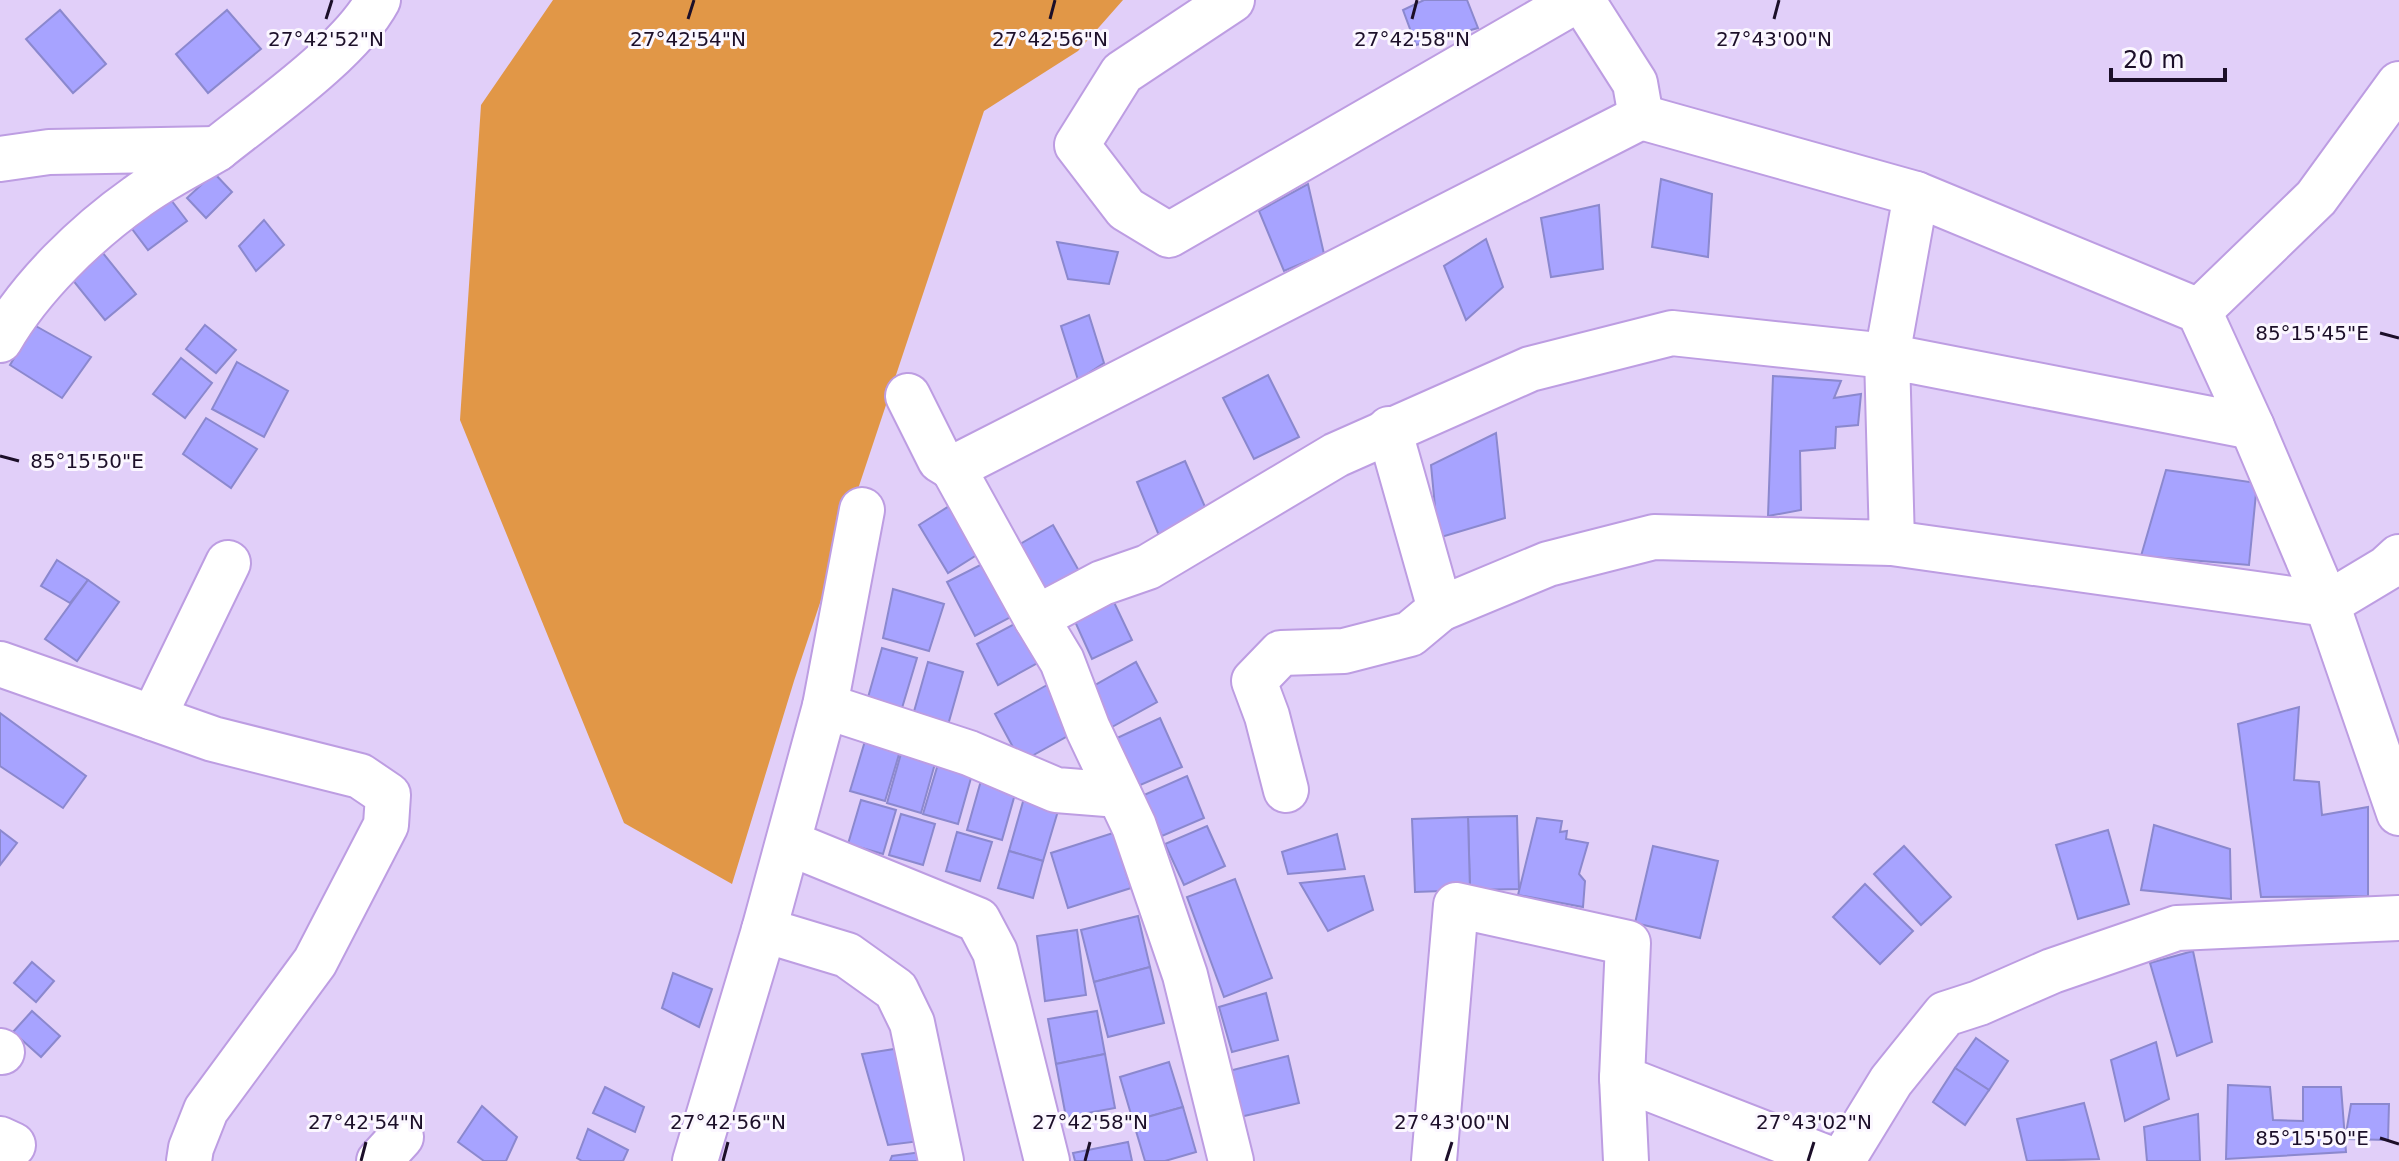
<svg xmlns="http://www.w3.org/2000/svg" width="2399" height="1161" font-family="'DejaVu Sans',sans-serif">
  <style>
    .forest { fill: #e19747 }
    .building { fill: #a7a3ff; stroke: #8b88ce; stroke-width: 2 }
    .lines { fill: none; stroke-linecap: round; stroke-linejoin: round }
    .minor-casing { stroke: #bd9de2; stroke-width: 48 }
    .major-casing { stroke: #bd9de2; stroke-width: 48 }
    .minor { stroke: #fff; stroke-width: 44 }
    .major { stroke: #fff; stroke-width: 44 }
    .ticks { fill: none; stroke: #1c0f29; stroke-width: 3 }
    .ticks-label { font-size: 20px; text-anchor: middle; fill: #1c0f29; stroke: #fbf7ff; stroke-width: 6; stroke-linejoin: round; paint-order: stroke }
  </style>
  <rect width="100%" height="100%" fill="#e1cff9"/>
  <path class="forest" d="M553,0h570l-45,51 -94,60 -190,570 -62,203 -108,-61 -164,-403 21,-315z"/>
  <g class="building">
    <path d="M1424,0h43l11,28 -62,17 -13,-35z"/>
    <path d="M60,10l46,54 -33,29 -47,-54z"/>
    <path d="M227,10l34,39 -53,44 -32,-39z"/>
    <path d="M214,173l18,19 -26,26 -19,-20z"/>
    <path d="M1661,179l51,15 -4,63 -56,-10z"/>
    <path d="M1308,184l16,70 -40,17 -25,-60z"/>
    <path d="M165,192l22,29 -39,29 -22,-29z"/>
    <path d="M1599,205l4,64 -52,8 -10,-59z"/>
    <path d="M264,220l20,25 -28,26 -17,-25z"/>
    <path d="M1486,239l17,48 -37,33 -22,-54z"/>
    <path d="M1057,242l61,10 -9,32 -41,-5z"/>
    <path d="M98,247l38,47 -31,26 -38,-47z"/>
    <path d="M1089,315l15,48 -26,17 -17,-54z"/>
    <path d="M34,325l57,32 -29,41 -52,-33z"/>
    <path d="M205,325l31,25 -20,23 -30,-24z"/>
    <path d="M181,358l31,25 -27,35 -32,-24z"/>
    <path d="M237,362l51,29 -24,46 -52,-28z"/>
    <path d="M1268,375l31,62 -45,22 -31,-61z"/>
    <path d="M1773,376l68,5 -7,17 27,-4 -3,31 -22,2 -1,21 -35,3 1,59 -33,6z"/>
    <path d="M206,418l51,31 -26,39 -48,-34z"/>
    <path d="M1496,433l9,85 -67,20 -7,-73z"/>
    <path d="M1185,461l24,55 -49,22 -23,-56z"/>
    <path d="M2166,470l91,13 -8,82 -108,-9z"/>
    <path d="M962,498l29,48 -43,27 -29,-48z"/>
    <path d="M1053,525l34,60 -38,21 -34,-59z"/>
    <path d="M992,559l28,53 -45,24 -28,-54z"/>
    <path d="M57,560l31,20 -18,23 -29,-17z"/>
    <path d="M88,580l31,22 -42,59 -32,-22z"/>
    <path d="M893,589l51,15 -15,47 -46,-13z"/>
    <path d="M1111,596l21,44 -40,19 -20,-44z"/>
    <path d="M1020,621l21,40 -43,24 -21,-41z"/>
    <path d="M882,648l35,10 -18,60 -34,-10z"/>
    <path d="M928,662l35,10 -17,60 -35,-10z"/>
    <path d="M1136,662l21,40 -45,25 -22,-39z"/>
    <path d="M1047,685l26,48 -52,29 -26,-48z"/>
    <path d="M2299,707l-5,73 25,2 3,33 46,-8v89l-107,1 -23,-173z"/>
    <path d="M0,713l86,63 -23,32 -63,-42z"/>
    <path d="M1160,718l22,49 -44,19 -21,-48z"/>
    <path d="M868,731l35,10 -18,60 -35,-10z"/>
    <path d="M904,743l34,10 -17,60 -34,-10z"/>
    <path d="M941,754l34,10 -17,60 -35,-10z"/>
    <path d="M984,770l35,10 -17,60 -35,-10z"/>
    <path d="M1187,776l17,42 -42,18 -18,-41z"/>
    <path d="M1026,791l35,10 -18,60 -34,-10z"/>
    <path d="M861,800l35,10 -13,44 -35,-10z"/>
    <path d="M901,814l34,10 -12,41 -34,-10z"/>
    <path d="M1517,816l2,73 -49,1 -2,-73z"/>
    <path d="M1468,817l2,73 -55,2 -3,-73z"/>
    <path d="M1537,818l25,3 -2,11 7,-1 -1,8 22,4 -9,31 6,7 -2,26 -65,-12z"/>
    <path d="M2154,825l76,24 1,50 -90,-9z"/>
    <path d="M1207,826l18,40 -41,19 -19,-41z"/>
    <path d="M0,830l17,13 -17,22z"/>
    <path d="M2108,830l21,74 -51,15 -22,-74z"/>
    <path d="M957,832l35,10 -12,39 -34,-10z"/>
    <path d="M1113,833l18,55 -63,20 -17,-55z"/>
    <path d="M1337,834l8,35 -57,5 -6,-22z"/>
    <path d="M1653,846l65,15 -18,77 -65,-15z"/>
    <path d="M1904,846l47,51 -30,28 -47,-51z"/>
    <path d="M1009,851l34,10 -10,37 -35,-10z"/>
    <path d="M1364,876l9,34 -45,21 -28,-48z"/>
    <path d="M1235,879l37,99 -48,19 -37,-100z"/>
    <path d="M1865,884l48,47 -33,33 -47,-47z"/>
    <path d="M1138,916l12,51 -56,15 -13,-52z"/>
    <path d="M1077,930l9,65 -41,6 -8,-65z"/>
    <path d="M2193,951l19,91 -35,14 -27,-93z"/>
    <path d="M32,962l22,19 -18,21 -22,-19z"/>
    <path d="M1150,967l14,56 -56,14 -14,-55z"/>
    <path d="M673,973l39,16 -13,38 -37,-19z"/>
    <path d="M1266,993l12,47 -46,12 -13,-45z"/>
    <path d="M32,1011l28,25 -19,21 -28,-25z"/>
    <path d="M1097,1011l8,43 -49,10 -8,-45z"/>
    <path d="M1976,1038l32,23 -19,29 -34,-22z"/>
    <path d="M2156,1042l13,57 -44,22 -14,-61z"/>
    <path d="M907,1047l22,93 -41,5 -26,-91z"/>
    <path d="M1105,1054l10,54 -49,9 -10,-53z"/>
    <path d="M1288,1056l11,47 -59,14 -11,-46z"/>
    <path d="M1169,1062l14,45 -50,14 -13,-44z"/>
    <path d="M1955,1068l34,22 -24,35 -32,-23z"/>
    <path d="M2228,1085l42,2 3,33 30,1v-34h38l5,65 -120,7z"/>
    <path d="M605,1087l39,20 -9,25 -42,-19z"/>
    <path d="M2084,1103l15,56 -72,2 -10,-42z"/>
    <path d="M2351,1104h38l-1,36 -43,-1z"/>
    <path d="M482,1106l35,31 -11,24h-22l-26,-19z"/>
    <path d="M1183,1107l13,45 -31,9h-20l-12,-40z"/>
    <path d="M2198,1114l2,47h-53l-3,-34z"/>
    <path d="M588,1129l40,21 -5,11h-41l-5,-3z"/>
    <path d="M1128,1142l4,19h-57l-2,-8z"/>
    <path d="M921,1152l2,9h-33l2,-5z"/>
  </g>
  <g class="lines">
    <defs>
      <g id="minor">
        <path d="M1232,0l-110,73 -45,72 49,64 43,26 408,-235"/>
        <path d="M1582,0l53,83 6,34"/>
        <path d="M217,149c47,-38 133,-97 161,-149"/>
        <path d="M0,159l49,-7 168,-3c-27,16 -56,30 -80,48 -51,36 -106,89 -137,143"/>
        <path d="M2199,311l117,-113 83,-114"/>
        <path d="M908,396l32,64 13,8 688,-351 275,77 -29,162 -215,-23 -142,36 -194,86 -188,112 -46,16 -66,35 26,43 26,68 46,97 51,149 46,186"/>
        <path d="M2252,427l75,177 72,209"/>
        <path d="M1389,429l51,180 108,-45 106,-27 238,6 -5,-187 365,71 -53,-116 -283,-117"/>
        <path d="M953,468l83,150"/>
        <path d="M1892,543l435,61 60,-36 12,-11"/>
        <path d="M0,664l213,75 147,37 28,19 -2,30 -71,137 -109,148 -15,38 -2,13"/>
        <path d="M825,706l144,47 87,37 63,5"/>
        <path d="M153,718l75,-155"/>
        <path d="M1286,790l-19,-74 -13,-35 27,-28 63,-2 66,-17 30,-25"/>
        <path d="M789,843l189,77 17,32 52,209"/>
        <path d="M764,930l83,25 49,35 16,33 29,138"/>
        <path d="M0,1051l2,1"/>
        <path d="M1622,1078l4,83"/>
        <path d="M0,1139l13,6"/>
        <path d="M379,1161l22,-24"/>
        <path d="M695,1161l69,-231 61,-224 37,-196"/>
        <path d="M1434,1161l22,-256 172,38 -6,135 213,83"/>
      </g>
      <path id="major" d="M1842,1161l49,-80 54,-67 34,-11 73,-32 125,-43 222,-10"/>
    </defs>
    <use href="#minor" class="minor-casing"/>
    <use href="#major" class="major-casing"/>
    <use href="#minor" class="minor"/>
    <use href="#major" class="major"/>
  </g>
  <path class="ticks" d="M326,19l6,-19M688,19l6,-19M1050,19l5,-19M1412,19l5,-19M1774,19l5,-19M2380,333l19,5M0,456l19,5M2380,1138l19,6M361,1161l5,-19M723,1161l5,-19M1085,1161l5,-19M1446,1161l6,-19M1808,1161l6,-19"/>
  <g class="ticks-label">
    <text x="326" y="46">27°42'52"N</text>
    <text x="688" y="46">27°42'54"N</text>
    <text x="1050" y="46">27°42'56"N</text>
    <text x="1412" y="46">27°42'58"N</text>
    <text x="1774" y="46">27°43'00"N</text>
    <text x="2312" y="340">85°15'45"E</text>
    <text x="87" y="468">85°15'50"E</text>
    <text x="366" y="1129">27°42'54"N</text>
    <text x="728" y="1129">27°42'56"N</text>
    <text x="1090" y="1129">27°42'58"N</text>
    <text x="1452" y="1129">27°43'00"N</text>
    <text x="1814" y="1129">27°43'02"N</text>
    <text x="2312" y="1145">85°15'50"E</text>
  </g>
  <path d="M2111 68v12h114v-12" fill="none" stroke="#1c0f29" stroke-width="4"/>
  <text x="2123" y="68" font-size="24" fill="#1c0f29" stroke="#fbf7ff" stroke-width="6" paint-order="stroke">20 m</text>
</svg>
